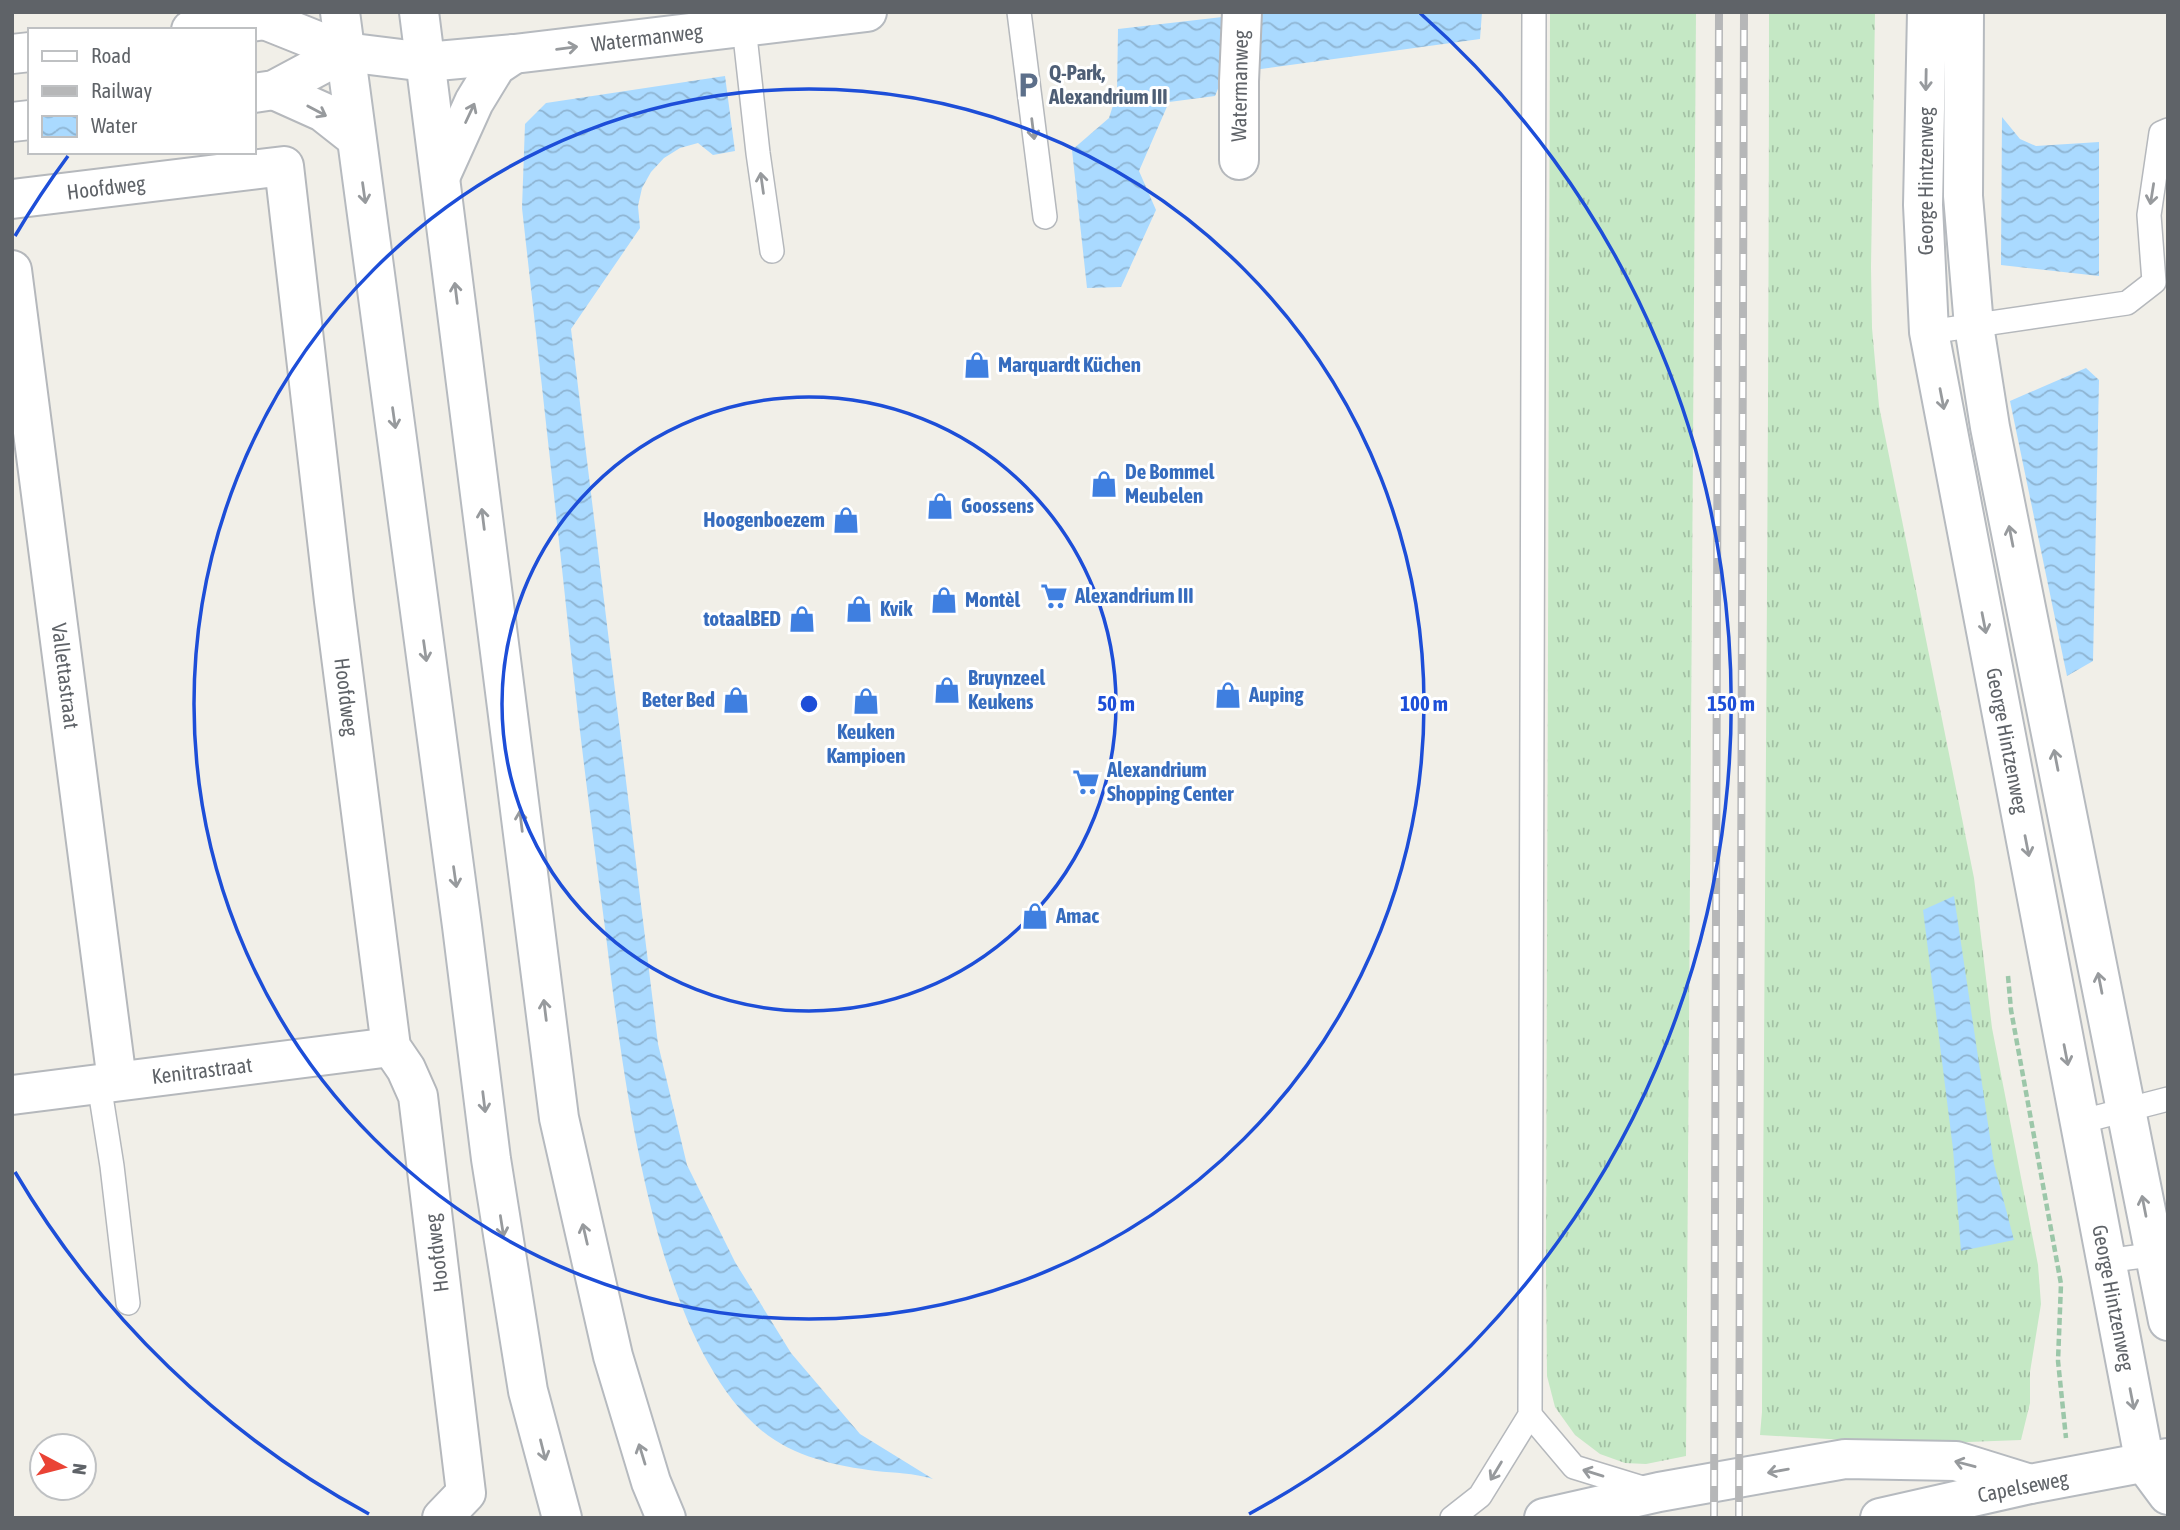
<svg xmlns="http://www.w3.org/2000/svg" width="2180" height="1530" font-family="'Asap Condensed',sans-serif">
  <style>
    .grass { fill: url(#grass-tufts) }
    .water { fill: url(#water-waves) }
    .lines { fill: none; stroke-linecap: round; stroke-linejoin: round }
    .lane-casing { stroke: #b5b8bc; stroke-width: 26 }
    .street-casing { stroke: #b5b8bc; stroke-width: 42 }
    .secondary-casing { stroke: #b6babf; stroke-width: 42 }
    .path { stroke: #9cc7a9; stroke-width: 4.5; stroke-dasharray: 7 3.5; stroke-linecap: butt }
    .lane { stroke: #fff; stroke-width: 23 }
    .street { stroke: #fff; stroke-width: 38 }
    .secondary { stroke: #fff; stroke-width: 38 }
    .rail-casing { stroke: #b6b7b8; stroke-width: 8 }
    .rail { stroke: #fff; stroke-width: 5; stroke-dasharray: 16; stroke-linecap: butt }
    .oneway { stroke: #979a9d }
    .ring { fill: none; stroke: #1d4ed8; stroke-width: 3.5 }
    .labels { text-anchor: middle; stroke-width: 6; stroke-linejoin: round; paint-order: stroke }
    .street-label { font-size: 21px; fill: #5f6368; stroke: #fff }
    .service-label { font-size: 21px; font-weight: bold; fill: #4e5e75; stroke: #fff; text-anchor: start }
    .shop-label { font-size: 21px; font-weight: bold; fill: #366cbe; stroke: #fff; text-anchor: start }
    .centre { fill: #1d4ed8; stroke: #fff; stroke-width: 3.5 }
    .ring-label { font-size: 21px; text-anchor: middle; font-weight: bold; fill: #1d4ed8; stroke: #fff; stroke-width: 6; stroke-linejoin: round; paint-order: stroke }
  </style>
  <defs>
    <pattern id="grass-tufts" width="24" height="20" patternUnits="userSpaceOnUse" patternTransform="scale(1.75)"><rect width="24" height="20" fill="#c5e8c5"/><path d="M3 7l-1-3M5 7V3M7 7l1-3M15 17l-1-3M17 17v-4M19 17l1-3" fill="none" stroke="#a3c0a4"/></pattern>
    <pattern id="water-waves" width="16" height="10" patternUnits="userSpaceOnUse" patternTransform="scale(1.75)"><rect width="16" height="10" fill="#aadaff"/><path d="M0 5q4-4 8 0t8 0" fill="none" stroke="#8eb4d2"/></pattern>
  </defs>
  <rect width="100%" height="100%" fill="#f1efe8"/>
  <g class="grass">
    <path d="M1550,12h146l-10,1444 -40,8 -21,-1 -25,-9 -25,-19 -20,-28 -8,-31 -1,-111z"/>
    <path d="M1769,12h106l-4,255 1,61 7,78 95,472 18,150 46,237 3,39 -11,68v31l-9,37 -107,4 -154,-9 2,-23c2,-467 7,-933 7,-1400z"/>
  </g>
  <g class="water">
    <path d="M1266,12h216l-2,27 -256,35 -9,22 -46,6 -30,69 17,39 -35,77 -34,1 -15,-138 37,-32 8,-25 1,-64z"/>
    <path d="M725,76l10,75 -22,4 -15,-12 -18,5 -16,10 -13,14 -9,16 -4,18 2,22 -69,101 87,715 29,121 48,97 56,91 69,81 73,45c-20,-6 -38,-6 -57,-8 -40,-5 -83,-14 -115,-41 -110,-93 -139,-364 -156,-502 -12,-89 -23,-177 -33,-266 -16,-151 -33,-302 -50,-454l3,-84 21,-21z"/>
    <path d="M2002,117l18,22 16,7 63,-4v134l-98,-11z"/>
    <path d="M2086,368l13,12 -6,281 -26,15 -57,-275z"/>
    <path d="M1954,896l40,268 20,76 -53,11 -8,-102 -30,-239z"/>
  </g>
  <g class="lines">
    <defs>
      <g id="lane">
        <path d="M1019,12l26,205"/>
        <path d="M744,27l14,126 14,98"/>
        <path d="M1929,332l198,-29 27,-21 -5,-67 12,-82 7,-3"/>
        <path d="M99,1084l13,82 16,137"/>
        <path d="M2079,1122l89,-23"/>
        <path d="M2106,1261l59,-8"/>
        <path d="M1530,1415l44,52 75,23"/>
        <path d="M1452,1518l28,-22 50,-81 4,-1403"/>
      </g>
      <g id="street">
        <path d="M265,20l80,32"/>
        <path d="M191,30l74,-10 10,-8"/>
        <path d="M12,54l18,-2"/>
        <path d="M274,90l49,22 33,26"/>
        <path d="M254,93l20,-3 71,-38"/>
        <path d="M12,122l18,-2"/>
        <path d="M1239,160v-79l3,-69"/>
        <path d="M12,199l272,-33 50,435 57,446 15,22 12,27 48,397 -24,25"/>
        <path d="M12,270l105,811"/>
        <path d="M12,1095l379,-48"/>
      </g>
      <g id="secondary">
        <path d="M340,12l122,914 29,233 37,232 34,127"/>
        <path d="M419,12l140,1106 54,238 38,126 15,36"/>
        <path d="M1927,12l-4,193 6,127 216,1132 23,31"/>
        <path d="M1964,12l-1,184 11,130 16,101 178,894"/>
        <path d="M345,52l81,10 88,-8 353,-42"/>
        <path d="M441,175l33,-73 22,-36 18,-12"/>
        <path d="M1544,1518l115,-26 186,-33 111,2 74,23"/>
        <path d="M1880,1518l150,-34 138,-26"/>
      </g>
    </defs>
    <use href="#lane" class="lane-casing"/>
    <use href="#street" class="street-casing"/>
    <use href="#secondary" class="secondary-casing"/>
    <path class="path" d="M2008,976l3,34 50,274 -3,77 8,77"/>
    <use href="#lane" class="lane"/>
    <use href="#street" class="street"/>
    <use href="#secondary" class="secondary"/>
    <defs>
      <g id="rail">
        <path d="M1714,1518l5,-1506"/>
        <path d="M1739,1518l5,-1506"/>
      </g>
    </defs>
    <use href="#rail" class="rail-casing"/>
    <use href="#rail" class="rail"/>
  </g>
  <defs><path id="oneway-shaft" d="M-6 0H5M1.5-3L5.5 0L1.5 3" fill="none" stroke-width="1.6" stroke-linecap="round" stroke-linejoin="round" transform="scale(1.75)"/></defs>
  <g class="oneway">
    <use href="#oneway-shaft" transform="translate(567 48) rotate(-7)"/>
    <use href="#oneway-shaft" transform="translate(1926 80) rotate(91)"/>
    <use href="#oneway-shaft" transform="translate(317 111) rotate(28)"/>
    <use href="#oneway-shaft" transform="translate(470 113) rotate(-65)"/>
    <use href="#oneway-shaft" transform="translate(1033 129) rotate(83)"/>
    <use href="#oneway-shaft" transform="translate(762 183) rotate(-98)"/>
    <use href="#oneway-shaft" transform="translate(364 193) rotate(82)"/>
    <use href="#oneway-shaft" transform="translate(2152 194) rotate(99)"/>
    <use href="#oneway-shaft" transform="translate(456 293) rotate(-97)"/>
    <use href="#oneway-shaft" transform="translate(1942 399) rotate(79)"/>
    <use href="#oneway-shaft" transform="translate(394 418) rotate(82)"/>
    <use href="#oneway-shaft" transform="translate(483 519) rotate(-97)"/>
    <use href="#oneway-shaft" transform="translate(2011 536) rotate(-101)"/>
    <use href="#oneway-shaft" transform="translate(1984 623) rotate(79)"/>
    <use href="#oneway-shaft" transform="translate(425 651) rotate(82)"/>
    <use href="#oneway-shaft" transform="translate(2056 760) rotate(-101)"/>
    <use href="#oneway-shaft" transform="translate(521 821) rotate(-97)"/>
    <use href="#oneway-shaft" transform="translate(2027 846) rotate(79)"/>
    <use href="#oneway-shaft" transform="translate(455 877) rotate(82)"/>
    <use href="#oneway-shaft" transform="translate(2100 983) rotate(-101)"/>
    <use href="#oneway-shaft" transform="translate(545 1010) rotate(-97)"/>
    <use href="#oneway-shaft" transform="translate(2066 1055) rotate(79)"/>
    <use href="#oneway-shaft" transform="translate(484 1102) rotate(83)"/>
    <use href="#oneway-shaft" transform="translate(2144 1206) rotate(-101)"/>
    <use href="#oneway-shaft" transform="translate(502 1226) rotate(81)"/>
    <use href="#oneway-shaft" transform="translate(585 1234) rotate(-103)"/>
    <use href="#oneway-shaft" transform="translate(2132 1399) rotate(79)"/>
    <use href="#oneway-shaft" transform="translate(543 1450) rotate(76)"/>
    <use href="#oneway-shaft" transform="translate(642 1454) rotate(-107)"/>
    <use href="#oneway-shaft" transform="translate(1965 1464) rotate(-165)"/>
    <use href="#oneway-shaft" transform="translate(1496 1471) rotate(121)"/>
    <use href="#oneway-shaft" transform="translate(1778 1471) rotate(170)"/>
    <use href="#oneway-shaft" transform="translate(1593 1473) rotate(-163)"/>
  </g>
  <g class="ring">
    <circle cx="809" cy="704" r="307"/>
    <circle cx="809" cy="704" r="615"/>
    <path d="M369 1514A922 922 0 0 1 15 1172M15 236A922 922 0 0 1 68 156M1420 13A922 922 0 0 1 1249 1514"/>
  </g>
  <defs>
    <symbol id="parking-bare" viewBox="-9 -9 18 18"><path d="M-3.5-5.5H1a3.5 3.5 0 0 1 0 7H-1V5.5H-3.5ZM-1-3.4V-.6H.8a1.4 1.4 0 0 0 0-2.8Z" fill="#5c6f8a" stroke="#fff" stroke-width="2.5" paint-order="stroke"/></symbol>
    <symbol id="shop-bare" viewBox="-9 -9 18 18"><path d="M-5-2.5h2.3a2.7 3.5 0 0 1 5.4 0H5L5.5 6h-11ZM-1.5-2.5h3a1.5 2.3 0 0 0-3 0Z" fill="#3f7fe0" stroke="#fff" stroke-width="2.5" paint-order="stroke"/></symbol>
    <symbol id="supermarket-bare" viewBox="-9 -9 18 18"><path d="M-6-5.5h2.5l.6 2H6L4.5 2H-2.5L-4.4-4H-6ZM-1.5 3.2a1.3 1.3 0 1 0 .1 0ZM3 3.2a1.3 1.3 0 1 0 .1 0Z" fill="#3f7fe0" stroke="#fff" stroke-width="2.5" paint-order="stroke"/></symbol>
  </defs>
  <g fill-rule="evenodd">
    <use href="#parking-bare" x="1009" y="66" width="38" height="38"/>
    <use href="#shop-bare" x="958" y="346" width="38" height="38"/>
    <use href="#shop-bare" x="1085" y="465" width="38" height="38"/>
    <use href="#shop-bare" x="921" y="487" width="38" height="38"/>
    <use href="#shop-bare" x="827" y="501" width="38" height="38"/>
    <use href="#supermarket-bare" x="1035" y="577" width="38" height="38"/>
    <use href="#shop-bare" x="925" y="581" width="38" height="38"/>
    <use href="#shop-bare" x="840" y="590" width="38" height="38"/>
    <use href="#shop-bare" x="783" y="600" width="38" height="38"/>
    <use href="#shop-bare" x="928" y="671" width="38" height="38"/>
    <use href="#shop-bare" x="1209" y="676" width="38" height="38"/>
    <use href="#shop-bare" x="717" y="681" width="38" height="38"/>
    <use href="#shop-bare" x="847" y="682" width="38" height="38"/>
    <use href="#supermarket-bare" x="1067" y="763" width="38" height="38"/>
    <use href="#shop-bare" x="1016" y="897" width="38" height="38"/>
  </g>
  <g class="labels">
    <g class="street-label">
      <text transform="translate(647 38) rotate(-7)" y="7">Watermanweg</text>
      <text transform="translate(1240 86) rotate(-89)" y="7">Watermanweg</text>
      <text transform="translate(1926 181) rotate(-90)" y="7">George Hintzenweg</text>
      <text transform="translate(106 188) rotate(-7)" y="7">Hoofdweg</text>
      <text transform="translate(65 676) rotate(83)" y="7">Vallettastraat</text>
      <text transform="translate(346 697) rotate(83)" y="7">Hoofdweg</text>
      <text transform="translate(2007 741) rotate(79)" y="7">George Hintzenweg</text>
      <text transform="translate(202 1071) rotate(-7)" y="7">Kenitrastraat</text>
      <text transform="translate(437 1253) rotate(-97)" y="7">Hoofdweg</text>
      <text transform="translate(2113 1298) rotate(79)" y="7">George Hintzenweg</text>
      <text transform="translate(2023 1487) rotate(-11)" y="7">Capelseweg</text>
    </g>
    <g class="service-label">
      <text x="1049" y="80">Q-Park,<tspan x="1049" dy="24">Alexandrium III</tspan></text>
    </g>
    <g class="shop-label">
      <text x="998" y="372">Marquardt Küchen</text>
      <text x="1125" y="479">De Bommel<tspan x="1125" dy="24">Meubelen</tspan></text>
      <text x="961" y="513">Goossens</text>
      <text x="825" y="527" text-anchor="end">Hoogenboezem</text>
      <text x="1075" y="603">Alexandrium III</text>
      <text x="965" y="607">Montèl</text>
      <text x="880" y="616">Kvik</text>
      <text x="781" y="626" text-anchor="end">totaalBED</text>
      <text x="968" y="685">Bruynzeel<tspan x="968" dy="24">Keukens</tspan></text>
      <text x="1249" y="702">Auping</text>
      <text x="715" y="707" text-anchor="end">Beter Bed</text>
      <text x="866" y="739" text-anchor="middle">Keuken<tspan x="866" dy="24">Kampioen</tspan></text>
      <text x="1107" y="777">Alexandrium<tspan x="1107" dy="24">Shopping Center</tspan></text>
      <text x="1056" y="923">Amac</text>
    </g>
  </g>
  <circle cx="809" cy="704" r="10" class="centre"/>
  <g class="ring-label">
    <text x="1116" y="711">50 m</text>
    <text x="1424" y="711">100 m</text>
    <text x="1731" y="711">150 m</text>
  </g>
  <rect width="2180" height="1530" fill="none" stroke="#5f6368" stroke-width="28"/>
  <rect x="28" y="28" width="228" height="126" fill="#ffffff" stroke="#bfc1c3" stroke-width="2"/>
  <rect x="42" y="51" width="35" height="10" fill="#ffffff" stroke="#bfc1c3" stroke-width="2"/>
  <text x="91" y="63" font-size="21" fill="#5f6368">Road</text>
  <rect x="42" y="86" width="35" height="10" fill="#b6b7b8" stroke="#bfc1c3" stroke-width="2"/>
  <text x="91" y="98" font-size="21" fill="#5f6368">Railway</text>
  <rect x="42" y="116" width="35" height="21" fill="url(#water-waves)" stroke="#bfc1c3" stroke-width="2"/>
  <text x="91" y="133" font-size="21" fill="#5f6368">Water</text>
  <g transform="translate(63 1467) rotate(97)"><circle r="33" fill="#ffffff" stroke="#bfc1c3" stroke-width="2"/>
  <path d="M0-5L12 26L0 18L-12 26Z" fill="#ea4335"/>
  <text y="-10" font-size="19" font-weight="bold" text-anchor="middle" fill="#5f6368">N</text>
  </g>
</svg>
